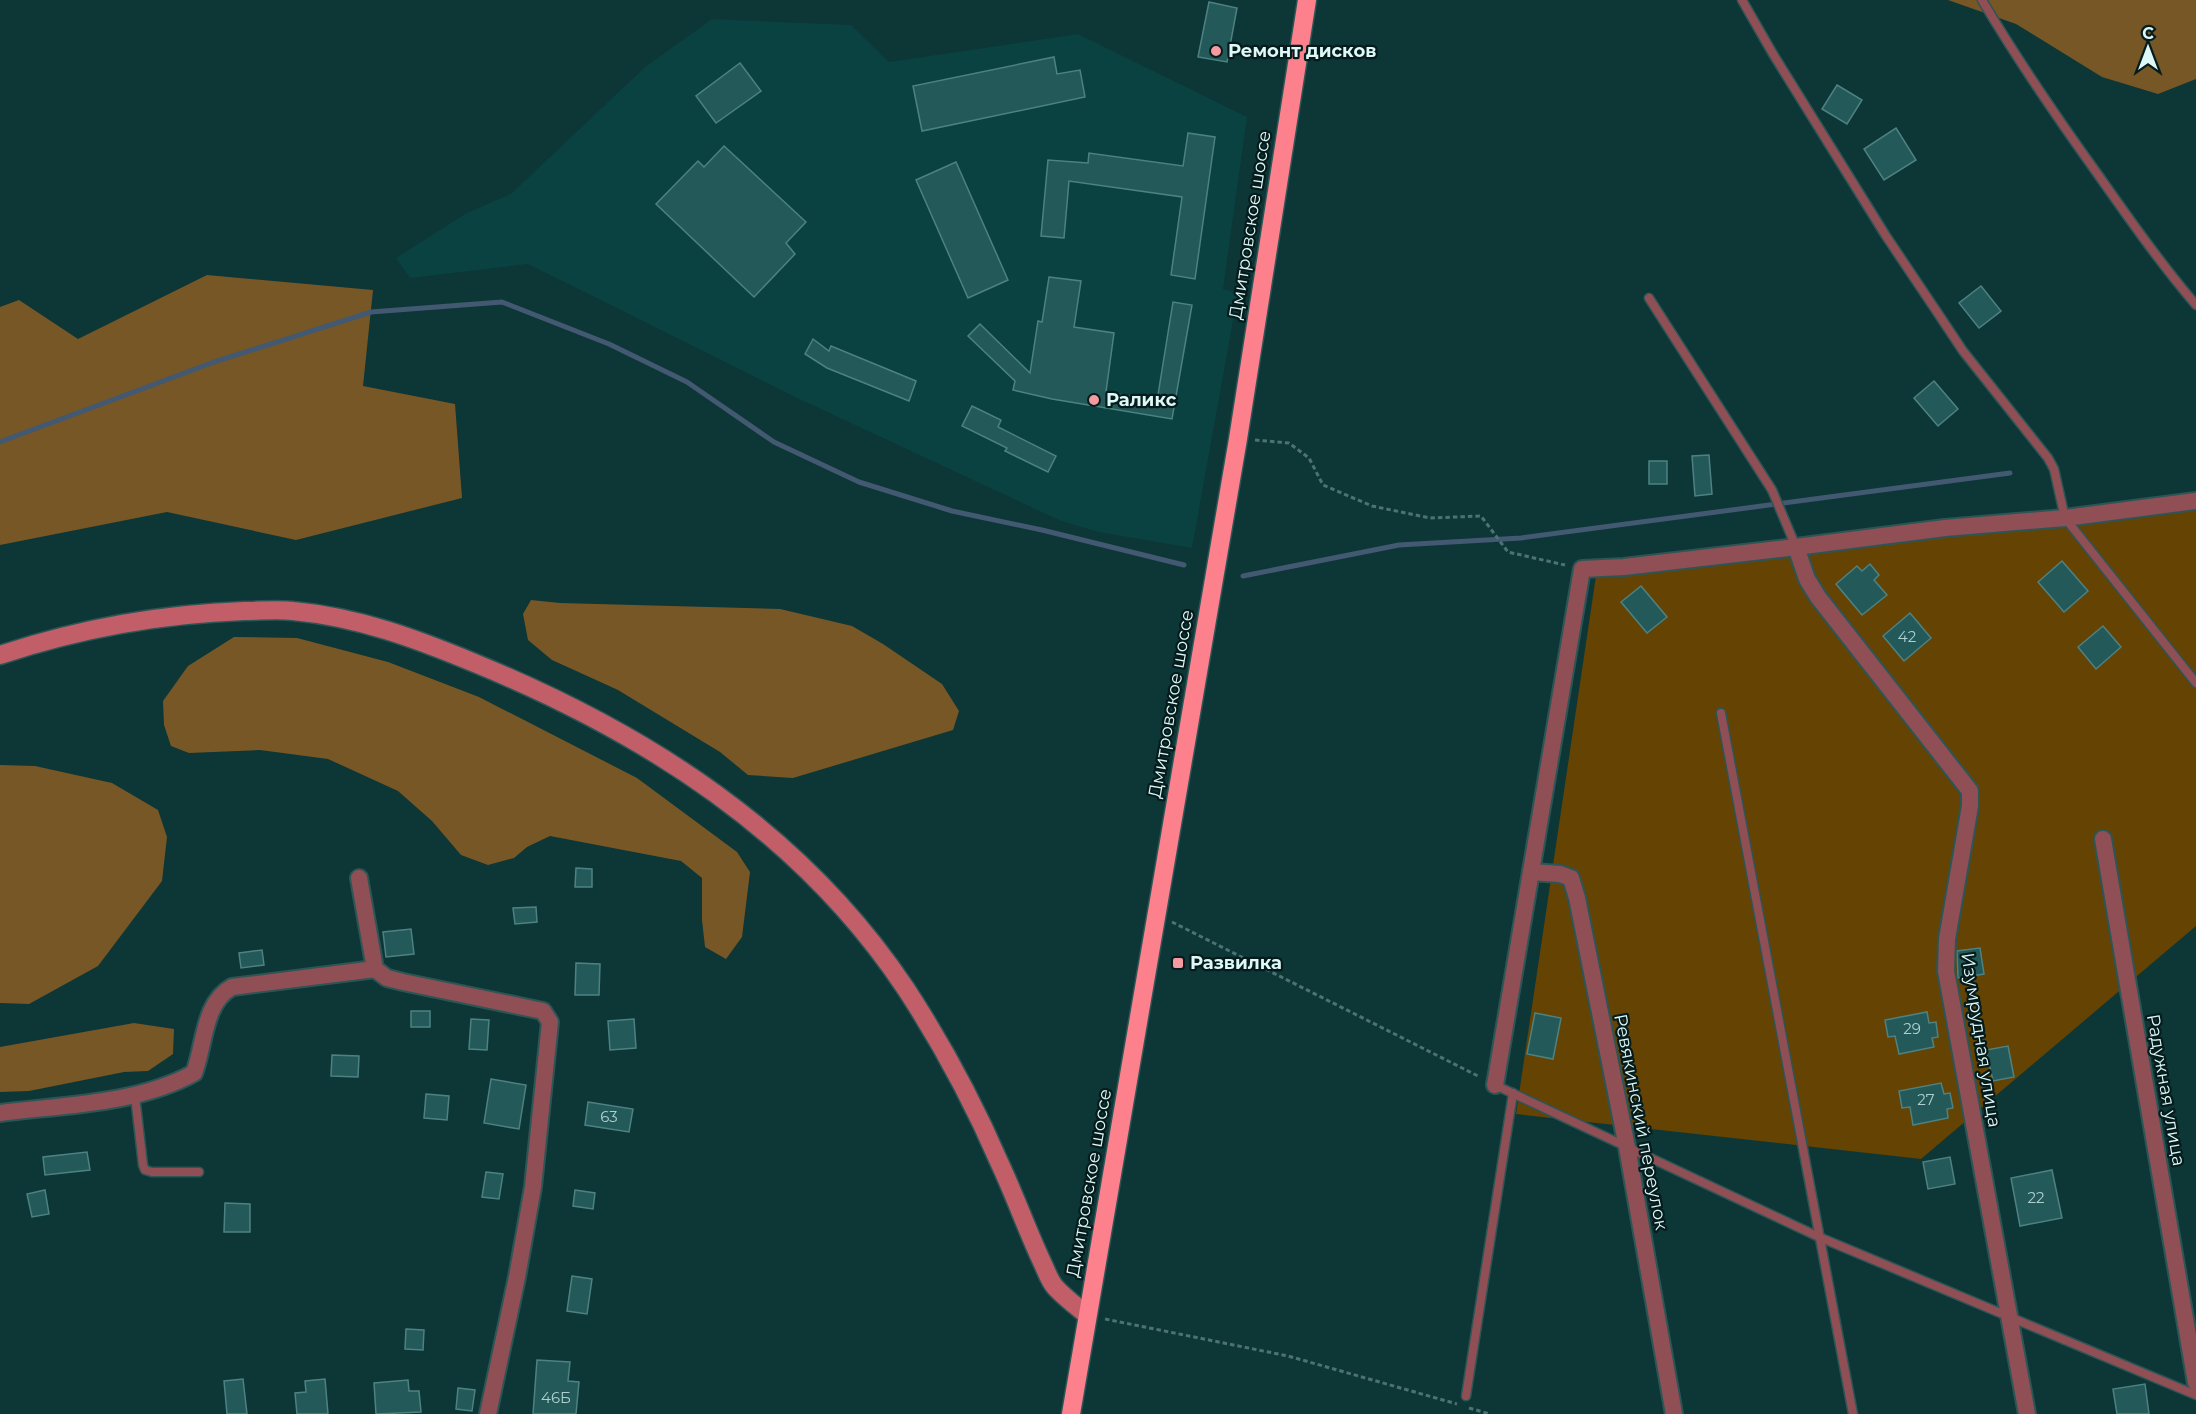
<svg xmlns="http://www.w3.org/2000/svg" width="2196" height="1414" font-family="Montserrat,sans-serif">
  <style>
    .built { fill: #0a4141 }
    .green { fill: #654302 }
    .forest { fill: #775726 }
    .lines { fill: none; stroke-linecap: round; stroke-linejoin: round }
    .stream { stroke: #425971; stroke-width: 5 }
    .building { fill: #235959; stroke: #4e8282; stroke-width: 1.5 }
    .lane-casing { stroke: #2e5556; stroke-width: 11 }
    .street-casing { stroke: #2e5556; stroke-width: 20 }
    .secondary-casing { stroke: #2e5556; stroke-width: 21 }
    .highway-casing { stroke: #2e5556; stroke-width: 21 }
    .path { stroke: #4e7273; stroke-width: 3; stroke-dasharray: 4.5 3; stroke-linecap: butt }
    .lane { stroke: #8f4f54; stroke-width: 8 }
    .street { stroke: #8f4f54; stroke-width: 16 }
    .secondary { stroke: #c25e68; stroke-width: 18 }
    .highway { stroke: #fd818d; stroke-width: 18 }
    .poi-dot { fill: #f49aa1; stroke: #061b1c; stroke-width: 2 }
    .labels { text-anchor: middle; stroke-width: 4.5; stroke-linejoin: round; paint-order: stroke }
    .number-label { font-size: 15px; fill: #aed0d0 }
    .poi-label { font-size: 18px; font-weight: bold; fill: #ddf8f7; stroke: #061b1c; text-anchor: start }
    .street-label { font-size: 18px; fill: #ddf8f7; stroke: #061b1c }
  </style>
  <rect width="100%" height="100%" fill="#0d3637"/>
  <path class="built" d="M712,19l139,6 38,37 189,-28 169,83 -24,172 15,4 -46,255 -93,-16 -38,-11 -266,-124 -267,-133 -118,14 -14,-20 69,-44 47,-21 133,-126z"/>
  <path class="green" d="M2196,496v430l-275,233 -405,-45 81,-545 312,-45z"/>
  <g class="forest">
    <path d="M1948,0h248v79l-38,15 -56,-17 -86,-53z"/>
    <path d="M207,275l166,15 -10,96 92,18 7,94 -166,42 -129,-28 -167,33v-238l19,-7 59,39z"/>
    <path d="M531,600l29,3 220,6 72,17 31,18 59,40 17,27 -6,19 -160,48 -45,-3 -28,-23 -102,-62 -66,-30 -24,-20 -5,-26z"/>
    <path d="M234,637l63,1 91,24 91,35 158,81 100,74 13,20 -8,65 -16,22 -21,-12 -3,-27v-42l-21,-17 -131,-25 -23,11 -13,11 -26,7 -27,-10 -29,-34 -34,-30 -70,-32 -68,-9 -71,3 -18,-7 -7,-21 -1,-24 25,-35z"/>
    <path d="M0,765l35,1 77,17 46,27 9,27 -5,44 -64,85 -69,38 -29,-1z"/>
    <path d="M134,1023l40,6 -1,25 -25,17 -24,1 -95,19 -29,1v-45z"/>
  </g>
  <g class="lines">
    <g class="stream">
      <path d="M0,442l214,-80 157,-50 131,-10 107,42 78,38 87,60 85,40 93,29 90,19 142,35"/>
      <path d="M1243,576l156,-31 122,-7 489,-65"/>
    </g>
  </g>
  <g class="building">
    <path d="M1209,2l28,6 -10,54 -29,-5z"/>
    <path d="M1054,57l3,17 23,-4 5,27 -163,34 -9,-45z"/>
    <path d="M740,63l21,28 -45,32 -20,-27z"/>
    <path d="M1837,85l25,15 -15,24 -25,-15z"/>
    <path d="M1896,128l20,32 -32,20 -20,-31z"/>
    <path d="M1188,133l27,4 -20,142 -24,-4 11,-78 -113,-16 -5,57 -23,-2 7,-76 40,3 1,-10 94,13z"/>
    <path d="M724,146l82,76 -20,21 9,11 -41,43 -98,-93 42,-43 6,6z"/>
    <path d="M956,162l52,118 -40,18 -52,-118z"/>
    <path d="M1049,277l32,4 -7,46 40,6 -8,59 51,9 16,-99 19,3 -20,114 -120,-20 -39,-9 2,-9 -47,-45 12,-12 50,49 8,-52 4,1z"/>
    <path d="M1981,286l20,25 -22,17 -20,-25z"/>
    <path d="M813,339l16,12 2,-5 85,35 -7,20 -82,-33 -22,-14z"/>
    <path d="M1934,381l24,28 -20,17 -24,-28z"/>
    <path d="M972,406l29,14 -3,7 58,29 -8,16 -43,-21 2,-3 -45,-22z"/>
    <path d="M1709,455l3,39 -17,2 -3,-40z"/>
    <rect x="1649" y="461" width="18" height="23"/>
    <path d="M2062,561l26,30 -24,21 -26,-30z"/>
    <path d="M1870,564l9,11 -5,5 13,15 -25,20 -26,-31 21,-18 5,5z"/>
    <path d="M1641,586l26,31 -20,16 -26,-31z"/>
    <path d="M1910,613l21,25 -27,23 -21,-25z"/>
    <path d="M2103,626l18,21 -25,22 -18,-22z"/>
    <path d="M576,868l16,1v18h-17z"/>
    <path d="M536,907l1,15 -22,2 -2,-16z"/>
    <path d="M411,929l3,25 -28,3 -3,-25z"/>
    <path d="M1980,948l4,26 -26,4 -1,-27z"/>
    <path d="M262,950l2,15 -23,3 -2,-15z"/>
    <path d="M576,963l24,1 -1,31h-24z"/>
    <rect x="411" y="1011" width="19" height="16"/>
    <path d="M1927,1012l2,11 7,-1 2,15 -6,1 2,9 -35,7 -4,-18 -7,1 -3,-17z"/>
    <path d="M1535,1013l26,5 -8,41 -26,-5z"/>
    <path d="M471,1019l18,1 -2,30 -18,-1z"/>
    <path d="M634,1019l2,29 -26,2 -2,-29z"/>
    <path d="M2008,1046l6,31 -21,4 -7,-31z"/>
    <path d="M332,1055l27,1 -1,21 -27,-1z"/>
    <path d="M491,1079l35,6 -7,44 -35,-6z"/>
    <path d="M1941,1083l3,11 6,-1 3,15 -6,1 1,9 -35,7 -3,-18 -8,1 -3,-17z"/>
    <path d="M426,1094l23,2 -2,24 -23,-2z"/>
    <path d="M588,1102l45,7 -4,23 -44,-7z"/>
    <path d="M87,1152l3,18 -45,5 -2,-18z"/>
    <path d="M1950,1157l5,27 -27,5 -5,-27z"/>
    <path d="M2052,1170l10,48 -42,8 -9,-48z"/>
    <path d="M486,1172l17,2 -4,25 -17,-2z"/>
    <path d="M45,1190l4,24 -17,3 -5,-23z"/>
    <path d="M575,1190l20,3 -2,16 -20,-3z"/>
    <path d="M225,1203l25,1v28h-26z"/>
    <path d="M572,1276l20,3 -5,35 -20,-3z"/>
    <path d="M406,1329l18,1 -1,20 -18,-1z"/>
    <path d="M537,1360l33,2 -2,19 11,1 -3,32h-43z"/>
    <path d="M243,1379l4,35h-20l-3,-33z"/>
    <path d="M325,1379l3,35h-31l-2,-21 11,-1 -1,-11z"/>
    <path d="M408,1380l1,11h10l2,21 -45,2 -2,-31z"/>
    <path d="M2145,1384l4,30h-32l-4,-25z"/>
    <path d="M458,1388l17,2 -3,21 -16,-2z"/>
  </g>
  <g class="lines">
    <defs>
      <g id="lane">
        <path d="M1742,0l31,54 113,182 49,73 28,42 85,107 6,11 11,49 131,165"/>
        <path d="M1982,0c36,61 76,119 117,176 31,44 62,88 97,129"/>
        <path d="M1649,298l123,192 24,57"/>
        <path d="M1721,713l132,701"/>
        <path d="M1495,1085l324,152 377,158"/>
        <path d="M135,1096l8,69 2,5 7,2h47"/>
        <path d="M1466,1396l47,-303"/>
      </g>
      <g id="street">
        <path d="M1796,547l11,32 11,18 152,194v15l-23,133 -1,32 81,443"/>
        <path d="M2103,839l93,544"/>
        <path d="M1531,872l29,2 11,4 6,20 50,249 47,267"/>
        <path d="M359,878l16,91 12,9 16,4 140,29 7,11 -17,165 -16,90 -29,137"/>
        <path d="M1495,1085l87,-516 42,-2 172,-20 149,-19 120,-10 131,-17"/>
        <path d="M0,1113c63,-8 138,-9 194,-40 11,-28 9,-70 38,-86l143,-18"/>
      </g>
      <path id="secondary" d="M0,655c78,-26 161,-41 244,-44 16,0 33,-2 49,0 65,6 124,28 184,53 170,70 325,169 429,325 36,55 68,115 94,175 15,32 27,66 42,98 4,8 7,18 13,25 9,10 21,19 32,28"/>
      <path id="highway" d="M1071,1414l167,-975 69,-439"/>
    </defs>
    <use href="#lane" class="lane-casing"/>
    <use href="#street" class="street-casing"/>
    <use href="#secondary" class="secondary-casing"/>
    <use href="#highway" class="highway-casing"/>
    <g class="path">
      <path d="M1255,440l34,3 20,15 14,27 49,21 58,12 51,-2 27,36 57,13"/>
      <path d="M1172,922l308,155"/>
      <path d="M1105,1319l183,37 169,48"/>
      <path d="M1469,1408l21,6"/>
    </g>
    <use href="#lane" class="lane"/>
    <use href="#street" class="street"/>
    <use href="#secondary" class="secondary"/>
    <use href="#highway" class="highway"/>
  </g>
  <g class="poi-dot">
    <circle cx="1216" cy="51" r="6"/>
    <circle cx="1094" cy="400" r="6"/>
    <rect x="1172" y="957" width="12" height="12" rx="3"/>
  </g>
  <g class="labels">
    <g class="number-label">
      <text x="1907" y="642">42</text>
      <text x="1912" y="1034">29</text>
      <text x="1926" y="1105">27</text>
      <text x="609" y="1122">63</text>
      <text x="2036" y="1203">22</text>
      <text x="556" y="1403">46Б</text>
    </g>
    <g class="poi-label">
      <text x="1228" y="57">Ремонт дисков</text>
      <text x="1106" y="406">Раликс</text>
      <text x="1190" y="969">Развилка</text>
    </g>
    <g class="street-label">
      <text transform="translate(1250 225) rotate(-81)" y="6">Дмитровское шоссе</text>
      <text transform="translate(1171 704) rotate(-80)" y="6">Дмитровское шоссе</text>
      <text transform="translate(1981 1040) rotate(81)" y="6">Изумрудная улица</text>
      <text transform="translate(2166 1090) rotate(80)" y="6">Радужная улица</text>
      <text transform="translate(1641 1122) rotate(79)" y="6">Ревякинский переулок</text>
      <text transform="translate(1089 1183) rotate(-80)" y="6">Дмитровское шоссе</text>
    </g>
  </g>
  <g transform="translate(2148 48)" stroke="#061b1c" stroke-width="4.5" paint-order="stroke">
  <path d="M0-4.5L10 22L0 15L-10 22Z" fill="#ddf8f7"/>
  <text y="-9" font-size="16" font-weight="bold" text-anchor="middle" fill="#ddf8f7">С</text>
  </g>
</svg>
